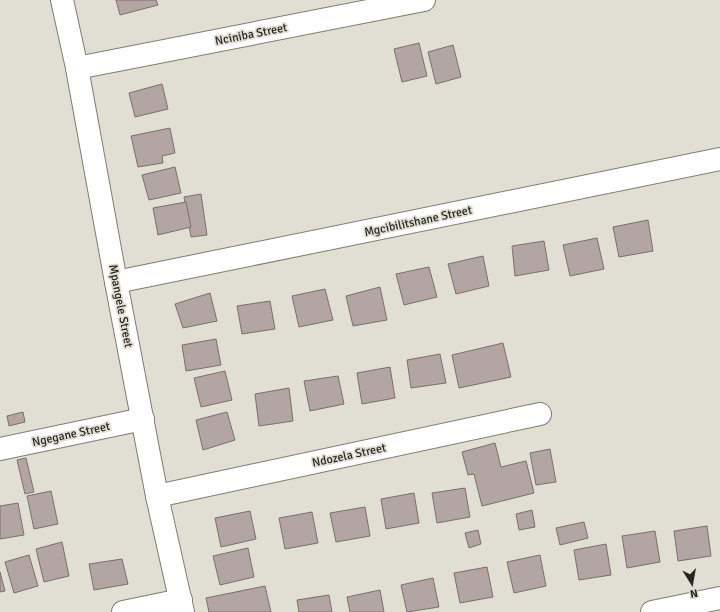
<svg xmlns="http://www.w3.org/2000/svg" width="720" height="612" font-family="Signika,sans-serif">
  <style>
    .building { fill: #b2a5a3; stroke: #7b6f6d }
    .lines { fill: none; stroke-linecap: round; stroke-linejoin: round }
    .minor-casing { stroke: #7f7c73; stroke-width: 24 }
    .minor { stroke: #fff; stroke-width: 22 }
    .labels { text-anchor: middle; stroke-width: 3.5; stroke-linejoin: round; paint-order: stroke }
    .street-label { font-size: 12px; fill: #252521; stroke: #e1dfd4 }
  </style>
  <rect width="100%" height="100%" fill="#e1dfd4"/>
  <g class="building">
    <path d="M116,0h40l2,5 -38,10z"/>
    <path d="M419,43l8,33 -25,6 -8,-33z"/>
    <path d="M453,45l8,32 -25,7 -8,-32z"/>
    <path d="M162,84l6,25 -33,8 -6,-24z"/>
    <path d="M170,128l5,25 -13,3 1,7 -25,4 -7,-31z"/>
    <path d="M175,167l6,26 -32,7 -7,-25z"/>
    <path d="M201,194l6,41 -16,2 -7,-40z"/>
    <path d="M186,202l5,25 -33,8 -5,-27z"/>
    <path d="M648,220l5,31 -34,6 -6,-30z"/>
    <path d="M597,238l7,31 -34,7 -7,-31z"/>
    <path d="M544,241l5,29 -34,6 -3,-30z"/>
    <path d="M483,256l6,30 -33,8 -8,-30z"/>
    <path d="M429,267l8,30 -33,8 -8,-31z"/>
    <path d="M380,287l7,33 -34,6 -7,-30z"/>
    <path d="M325,289l8,31 -34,7 -7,-31z"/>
    <path d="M210,293l7,28 -34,7 -8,-24z"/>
    <path d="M270,301l5,28 -33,5 -5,-28z"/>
    <path d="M216,339l5,26 -35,6 -4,-26z"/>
    <path d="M503,343l8,34 -52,11 -7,-33z"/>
    <path d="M440,354l6,29 -35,5 -4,-28z"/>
    <path d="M390,367l5,31 -33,6 -5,-31z"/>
    <path d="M225,371l7,29 -31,7 -7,-29z"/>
    <path d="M338,376l6,28 -34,7 -6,-30z"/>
    <path d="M289,388l4,33 -34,5 -4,-32z"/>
    <path d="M23,412l2,10 -16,4 -2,-10z"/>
    <path d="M227,412l8,28 -32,10 -7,-30z"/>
    <path d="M495,443l6,24 25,-6 8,32 -52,13 -8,-32 -6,1 -6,-23z"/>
    <path d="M550,449l6,33 -20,3 -6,-32z"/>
    <path d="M26,458l8,34 -9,2 -8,-34z"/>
    <path d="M465,488l5,29 -33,6 -5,-30z"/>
    <path d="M51,491l7,33 -24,5 -7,-33z"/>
    <path d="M414,493l5,30 -33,6 -5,-30z"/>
    <path d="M18,503l6,32 -24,4v-33z"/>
    <path d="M365,507l5,29 -34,6 -6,-29z"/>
    <path d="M532,510l3,17 -16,3 -3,-16z"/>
    <path d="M250,511l6,28 -35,8 -6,-29z"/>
    <path d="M312,512l6,31 -33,6 -6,-31z"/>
    <path d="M584,522l4,16 -28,7 -4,-17z"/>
    <path d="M707,526l4,30 -33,5 -4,-30z"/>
    <path d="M478,530l3,14 -12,4 -4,-15z"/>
    <path d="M655,531l5,31 -33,6 -5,-32z"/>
    <path d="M62,542l7,34 -25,6 -8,-33z"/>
    <path d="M606,544l5,31 -32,5 -5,-30z"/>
    <path d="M248,548l6,29 -34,8 -7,-29z"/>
    <path d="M29,555l9,31 -24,7 -9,-31z"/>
    <path d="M540,555l6,31 -32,7 -7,-31z"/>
    <path d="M122,559l6,25 -34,6 -5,-26z"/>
    <path d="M487,567l6,30 -33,6 -6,-30z"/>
    <path d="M0,572l5,19 -5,1z"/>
    <path d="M433,578l6,29 -32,5 -6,-27z"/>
    <path d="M265,586l6,26h-62l-3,-14z"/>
    <path d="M380,590l4,22h-34l-3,-15z"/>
    <path d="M329,595l3,17h-33l-2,-12z"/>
  </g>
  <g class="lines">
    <defs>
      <g id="minor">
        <path d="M62,0l15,68 39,214 41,214 26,116"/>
        <path d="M77,68l347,-68"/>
        <path d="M116,282l604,-123"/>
        <path d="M0,449l143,-30"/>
        <path d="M157,496l383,-82"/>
        <path d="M123,612l58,-12"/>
        <path d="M652,612l68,-14"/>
      </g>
    </defs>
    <use href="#minor" class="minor-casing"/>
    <use href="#minor" class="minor"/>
  </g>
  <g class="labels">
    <g class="street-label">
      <text transform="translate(251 34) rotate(-11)" y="4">Nciniba Street</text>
      <text transform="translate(418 221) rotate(-12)" y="4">Mgcibilitshane Street</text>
      <text transform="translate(121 306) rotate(79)" y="4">Mpangele Street</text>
      <text transform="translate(71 434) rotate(-12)" y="4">Ngegane Street</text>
      <text transform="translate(349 455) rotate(-12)" y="4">Ndozela Street</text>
    </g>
  </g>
  <g transform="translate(692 584) rotate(169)" stroke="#e1dfd4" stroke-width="3" paint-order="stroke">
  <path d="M0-3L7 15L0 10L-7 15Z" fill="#252521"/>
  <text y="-6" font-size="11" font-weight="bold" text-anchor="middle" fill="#252521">N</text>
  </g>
</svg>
